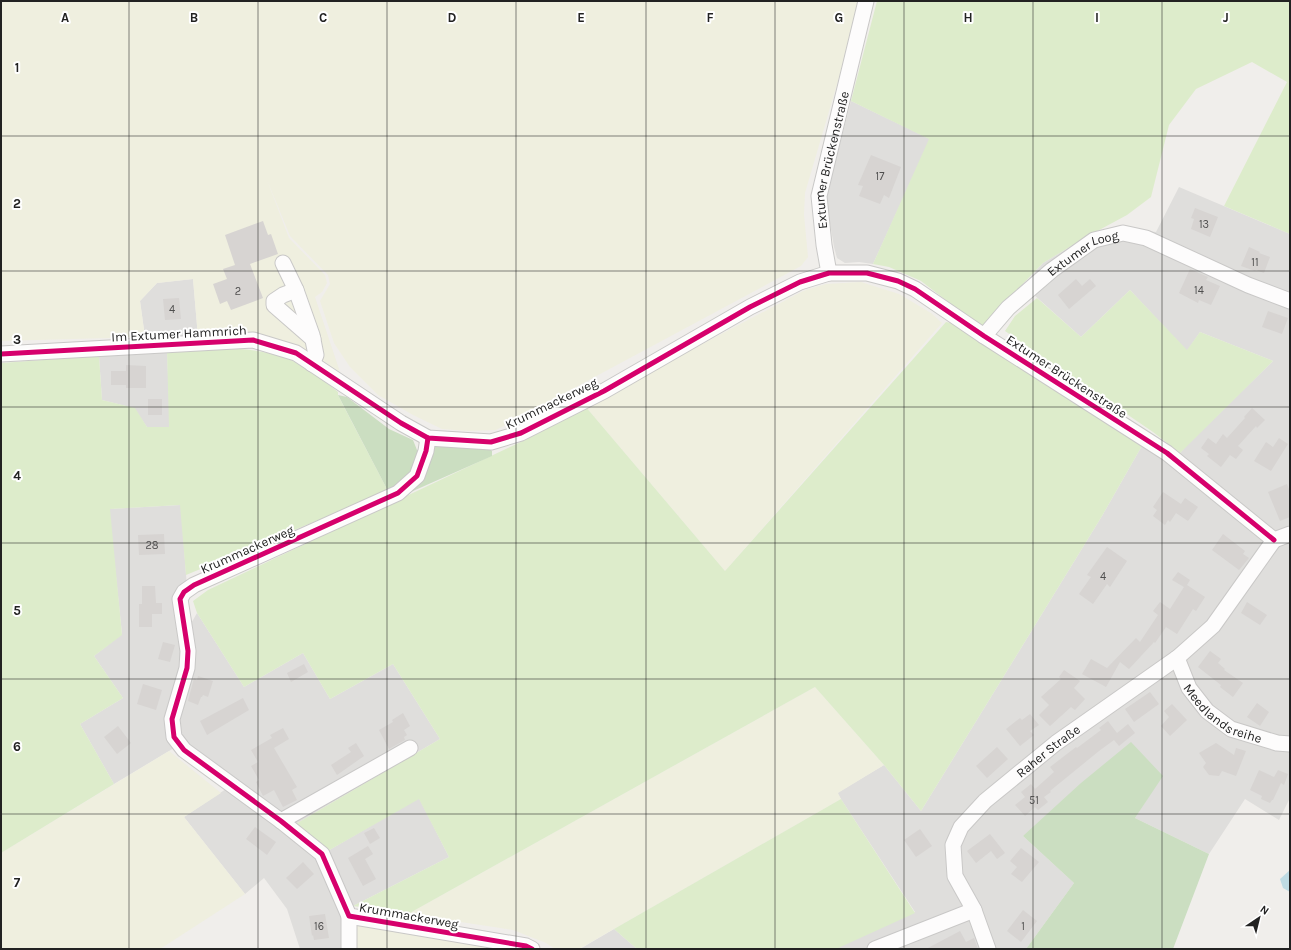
<svg xmlns="http://www.w3.org/2000/svg" width="1291" height="950" font-family="Karla,sans-serif">
  <style>
    .residential { fill: #dfdedc }
    .farmland { fill: #efefdf }
    .grass { fill: #ddeccb }
    .forest { fill: #cbdec1 }
    .water { fill: #bfdbe3 }
    .building { fill: #d7d4d2 }
    .lines { fill: none; stroke-linecap: round; stroke-linejoin: round }
    .minor-casing { stroke: #c9c8c7; stroke-width: 17 }
    .minor { stroke: #fdfcfc; stroke-width: 15 }
    .cycleway-casing { stroke: #fff; stroke-width: 8 }
    .cycleway { stroke: #d6006c; stroke-width: 5 }
    .grid { fill: none; stroke: #222; stroke-width: 1; stroke-opacity: 0.55 }
    .labels { text-anchor: middle; stroke-width: 4; stroke-linejoin: round; paint-order: stroke }
    .number-label { font-size: 11px; fill: #4f4e4e }
    .street-label { font-size: 13px; fill: #222; stroke: #fff }
    .grid-label { font-size: 13px; text-anchor: middle; font-weight: bold; fill: #222; stroke: #fff; stroke-width: 4; stroke-linejoin: round; paint-order: stroke }
  </style>
  <rect width="100%" height="100%" fill="#f0eeeb"/>
  <g class="residential">
    <path d="M851,101l79,38 -57,125 -14,-2 -14,1 -8,-5 -3,-11 -8,-48z"/>
    <path d="M1179,187l111,47v566h-1l-10,20 -34,-21 -36,55 -74,-36 27,-42 -139,60 51,47 -48,66h-193l82,-37 -78,-119 47,-28 37,46 181,-295 41,-72 27,20 19,-21 84,-82 -73,-29 -13,19 -57,-61 -49,47 -58,-52 20,-22 45,-27 44,-7 24,3z"/>
    <path d="M193,279l5,58h-53l-5,-36 17,-18z"/>
    <path d="M167,351l3,76h-23l-13,-19 -32,-8 -3,-44z"/>
    <path d="M181,505l6,83 -3,62 -10,98 -60,36 -34,-60 43,-26 -29,-42 28,-22 -13,-125z"/>
    <path d="M197,613l47,74 59,-34 27,46 63,-35 47,75 -146,86 -98,-72 -12,-13 -3,-11 -1,-12 9,-90z"/>
    <path d="M226,789l91,69 27,60 1,31h-45l-13,-40 -23,-31 -19,16 -61,-77z"/>
    <path d="M419,798l30,59 -96,49 -27,-54z"/>
    <path d="M614,929l23,20h-57z"/>
  </g>
  <g class="farmland">
    <path d="M1,1h857l-13,56 -40,136 -1,22 4,42 -7,9 -305,164 -27,1 -27,-2 -29,-14 -35,-20 -28,-28 -16,-24 -14,-42 10,-17 -2,-9 -38,-39 -23,-56 22,58 36,37 2,8 -5,9 -7,5 25,75 -37,-23 -105,-12 -5,-58 -36,4 -17,18 5,36 -144,4z"/>
    <path d="M861,282l38,12 32,19 11,10 -217,248 -140,-165 218,-115 23,-7z"/>
    <path d="M815,687l69,78 -46,28 3,6 -262,150h-24l-9,-6 -33,-13 -105,-16z"/>
    <path d="M169,751l52,42 -37,24 61,77 -85,55h-159v-96z"/>
    <path d="M360,923l151,26h-157v-22z"/>
  </g>
  <g class="grass">
    <path d="M877,1h413v233l-66,-28 63,-124 -35,-20 -56,27 -27,36 -18,72 -24,18 -39,21 -45,27 -61,63 -18,-12 -43,-33 -32,-14 -16,-3 56,-125 -78,-38z"/>
    <path d="M1130,290l57,60 13,-18 73,29 -93,92 -27,-21 -148,-101 10,-15 22,-18 44,39z"/>
    <path d="M946,322l10,2 187,120 -41,72 -181,295 -37,-46 -69,-78 -407,227 -55,-8 96,-49 -30,-58 -93,53 -32,-27 146,-86 -47,-75 -63,35 -27,-46 -59,34 -47,-74 -4,-12 15,-11 323,-153 54,-31 140,165z"/>
    <path d="M241,349c23,2 47,7 67,20 11,7 20,15 30,23v3l6,12 44,84 -202,84 -6,-70 -70,4 12,126 -28,21 29,42 -43,26 34,60 -113,69v-490l98,-7 3,44 33,8 12,19h22l-2,-76z"/>
    <path d="M841,799l74,114 -79,36h-199l-23,-20z"/>
  </g>
  <g class="forest">
    <path d="M338,395l9,2 42,32 24,11 6,15 -6,16 -12,13 -13,7z"/>
    <path d="M433,446l28,2 25,-2 6,5v5l-88,39z"/>
    <path d="M1131,742l32,34 -28,42 74,36 -36,95h-147l48,-66 -51,-47 58,-53z"/>
  </g>
  <path class="water" d="M1290,870v22l-7,-4 -3,-9z"/>
  <g class="building">
    <path d="M871,155l30,12 -12,31 -5,-3 -4,9 -21,-8 4,-10 -5,-1z"/>
    <path d="M1195,208l23,9 -8,20 -19,-8 3,-10 -3,-1z"/>
    <path d="M263,221l5,14 3,-1 7,20 -28,10 13,34 -32,12 -4,-9 -7,3 -7,-20 14,-5 -4,-10 12,-4 -10,-30z"/>
    <path d="M1249,247l11,5 -1,1 11,4 -6,16 -8,-3 -1,1 -14,-5z"/>
    <path d="M1190,269l18,8 -2,3 14,6 -9,19 -12,-5 -1,3 -19,-10z"/>
    <path d="M1076,279l6,7 8,-7 6,7 -27,23 -11,-14z"/>
    <path d="M179,298l2,21 -16,1 -2,-21z"/>
    <path d="M1268,311l20,7 -6,16 -20,-7z"/>
    <path d="M126,365l20,1v22h-20v-3h-15v-14h15z"/>
    <rect x="148" y="399" width="14" height="16"/>
    <path d="M1252,408l13,12 -8,8 -1,-2 -18,20 5,4 -7,9 -6,-4 -9,12 -14,-11 2,-2 -8,-6 7,-10 8,6 7,-10 4,4 18,-20 -1,-1z"/>
    <path d="M1279,438l9,6 -17,27 -17,-10 12,-19 7,5z"/>
    <path d="M1287,484l3,8v25l-10,4 -12,-29z"/>
    <path d="M1163,492l18,12 4,-6 13,9 -10,14 -12,-8 -6,9 -2,-2 -3,5 -12,-9 4,-6 -4,-3z"/>
    <path d="M164,534l1,20 -26,1 -1,-20z"/>
    <path d="M1223,534l22,17 -2,3 6,4 -10,12 -27,-20z"/>
    <path d="M1107,547l20,14 -17,26 -3,-3 -14,20 -14,-10 12,-17 -4,-2z"/>
    <path d="M1178,572l12,8 -3,5 18,12 -9,14 -3,-2 -16,25 -11,-7 -11,16 -1,-1 -25,27 -9,-7 -14,25 -24,-13 9,-15 16,9 29,-30 4,4 18,-27 -5,-4 7,-9 10,7 14,-22 -12,-7z"/>
    <path d="M142,586h13l1,17h6v11h-10v13h-13v-23h3z"/>
    <path d="M1247,602l20,13 -7,10 -19,-12z"/>
    <path d="M163,642l12,3 -5,17 -12,-3z"/>
    <path d="M1210,651l11,8 -3,4 7,6 -1,1 19,13 -10,14 -13,-10 1,-2 -23,-18z"/>
    <path d="M304,664l4,8 -17,10 -4,-9z"/>
    <path d="M1064,670l16,11 -6,7 11,11 -10,11 -4,-3 -21,19 -11,-11 10,-10 -8,-8 20,-18 -2,-2z"/>
    <path d="M198,676l15,5 -5,16 -5,-2 -1,2h-1l-3,8 -10,-4 6,-23 3,2z"/>
    <path d="M143,684l19,6 -6,20 -19,-6z"/>
    <path d="M1150,692l9,12 -25,18 -9,-13z"/>
    <path d="M243,698l6,12 -42,25 -7,-14z"/>
    <path d="M1257,703l12,9 -9,14 -13,-9z"/>
    <path d="M1172,704l15,16 -17,16 -9,-10 8,-9 -5,-6z"/>
    <path d="M403,713l7,13 -6,4 3,5 -3,2 1,3 -16,9 -10,-19 14,-8 -1,-2z"/>
    <path d="M1030,714l9,11 -9,6 4,4 -14,11 -14,-17 14,-11 2,2z"/>
    <path d="M1108,721l9,12 11,-9 7,9 -16,13 -5,-6 -15,11 -49,40 1,1 -7,5 4,5 -10,8 -3,-3 -10,9 -10,-11 10,-8 -4,-5 10,-8 4,5 19,-17 -4,-5 26,-20 1,1 24,-18 -2,-2z"/>
    <path d="M118,726l13,17 -14,11 -13,-17z"/>
    <path d="M283,728l6,11 -15,9 23,39 -5,3 5,10 -14,7 -9,-17 -11,6 -7,-14 3,-2 -8,-14 7,-4 -7,-12 21,-12 -2,-3z"/>
    <path d="M356,743l8,13 -27,19 -6,-10 20,-13 -3,-4z"/>
    <path d="M1216,743l18,12 2,-7 10,3 -10,25 -14,-5 -3,5 -10,-1 -6,-8 3,-4 -7,-10z"/>
    <path d="M997,747l11,12 -21,19 -11,-12z"/>
    <path d="M1259,770l15,7 4,-7 10,4 -4,11 -3,-2 -8,17h-1l-2,3 -9,-4 1,-3 -12,-6z"/>
    <path d="M255,827l21,15 -9,13 -21,-16z"/>
    <path d="M374,828l6,10 -10,6 -6,-11z"/>
    <path d="M920,829l12,17 -16,11 -12,-17z"/>
    <path d="M990,834l15,19 -8,6 -6,-8 -15,12 -9,-12z"/>
    <path d="M368,846l5,8 -8,5 11,20 -13,7 -15,-28z"/>
    <path d="M1021,848l18,14 -17,20 -11,-8 6,-7 -7,-6z"/>
    <path d="M303,862l11,12 -17,15 -11,-11z"/>
    <path d="M1023,910l14,11 -16,21 -14,-11z"/>
    <path d="M325,914l4,24 -15,2 -1,-5 -1,1 -3,-20z"/>
    <path d="M960,931l6,11 8,-4 4,11h-52z"/>
  </g>
  <g class="lines">
    <defs>
      <g id="minor">
        <path d="M283,263l13,27 16,45 4,20 -4,9"/>
        <path id="s1" d="M829,273l-5,-28 -5,-49 47,-195"/>
        <path d="M296,290l-13,5 -9,6v4l39,34"/>
        <path id="s2" d="M984,336l24,-28 44,-38 42,-30 29,-7 23,5 102,47 42,16"/>
        <path d="M1,354l252,-14 43,13 105,70 27,15 63,4 30,-9 83,-42 146,-84 50,-25 29,-9h38l31,8 17,8 69,47 183,117 107,87"/>
        <path d="M428,438l-2,13 -9,25 -19,17 -204,92 -10,7 -4,7 8,52 -1,17 -15,51 2,18 10,13 97,71 41,33 27,62 177,30 6,3"/>
        <path d="M1274,540l16,-6"/>
        <path id="s3" d="M1177,658l12,30 18,23 24,18 46,14 13,1"/>
        <path d="M281,821l129,-73"/>
        <path d="M349,949v-33"/>
        <path d="M875,949l99,-39"/>
        <path id="s4" d="M988,949l-14,-39 -19,-34 -2,-31 8,-18 24,-26 71,-58 121,-85 36,-32 61,-86"/>
      </g>
    </defs>
    <use href="#minor" class="minor-casing"/>
    <use href="#minor" class="minor"/>
    <defs>
      <g id="cycleway">
        <path d="M1,354l252,-14 43,13 105,70 27,15 63,4 30,-9 83,-42 146,-84 50,-25 29,-9h38l31,8 17,8 69,47 183,117 107,87"/>
        <path d="M428,438l-2,13 -9,25 -19,17 -204,92 -10,7 -4,7 8,52 -1,17 -15,51 2,18 10,13 97,71 41,33 27,62 177,30 6,3"/>
      </g>
    </defs>
    <use href="#cycleway" class="cycleway-casing"/>
    <use href="#cycleway" class="cycleway"/>
  </g>
  <path class="grid" d="M129,1v948M258,1v948M387,1v948M516,1v948M646,1v948M775,1v948M904,1v948M1033,1v948M1162,1v948M1,136h1289M1,271h1289M1,407h1289M1,543h1289M1,679h1289M1,814h1289"/>
  <g class="labels">
    <g class="number-label">
      <text x="880" y="180">17</text>
      <text x="1204" y="228">13</text>
      <text x="1255" y="266">11</text>
      <text x="1199" y="294">14</text>
      <text x="238" y="295">2</text>
      <text x="172" y="313">4</text>
      <text x="152" y="549">28</text>
      <text x="1103" y="580">4</text>
      <text x="1034" y="804">51</text>
      <text x="319" y="930">16</text>
      <text x="1023" y="930">1</text>
    </g>
    <g class="street-label">
      <text dy="5" stroke="none"><textPath href="#s1" startOffset="115">Extumer Brückenstraße</textPath></text>
      <text dy="5" stroke="none"><textPath href="#s2" startOffset="131">Extumer Loog</textPath></text>
      <text transform="translate(179 333) rotate(-3)" y="5">Im Extumer Hammrich</text>
      <text transform="translate(1067 376) rotate(33)" y="5">Extumer Brückenstraße</text>
      <text transform="translate(551 403) rotate(-26)" y="5">Krummackerweg</text>
      <text transform="translate(247 549) rotate(-24)" y="5">Krummackerweg</text>
      <text dy="5" stroke="none"><textPath href="#s3" startOffset="76">Meedlandsreihe</textPath></text>
      <text dy="5" stroke="none"><textPath href="#s4" startOffset="247">Raher Straße</textPath></text>
      <text transform="translate(409 915) rotate(10)" y="5">Krummackerweg</text>
    </g>
  </g>
  <g class="grid-label">
    <text x="65" y="22">A</text>
    <text x="194" y="22">B</text>
    <text x="323" y="22">C</text>
    <text x="452" y="22">D</text>
    <text x="581" y="22">E</text>
    <text x="710" y="22">F</text>
    <text x="839" y="22">G</text>
    <text x="968" y="22">H</text>
    <text x="1097" y="22">I</text>
    <text x="1226" y="22">J</text>
    <text x="17" y="72">1</text>
    <text x="17" y="208">2</text>
    <text x="17" y="344">3</text>
    <text x="17" y="480">4</text>
    <text x="17" y="615">5</text>
    <text x="17" y="751">6</text>
    <text x="17" y="887">7</text>
  </g>
  <rect width="1291" height="950" fill="none" stroke="#222222" stroke-width="4"/>
  <g transform="translate(1259 918) rotate(35)" stroke="#ffffff" stroke-width="3" paint-order="stroke">
  <path d="M0-3L7 15L0 10L-7 15Z" fill="#222222"/>
  <text y="-6" font-size="11" font-weight="bold" text-anchor="middle" fill="#222222">N</text>
  </g>
</svg>
